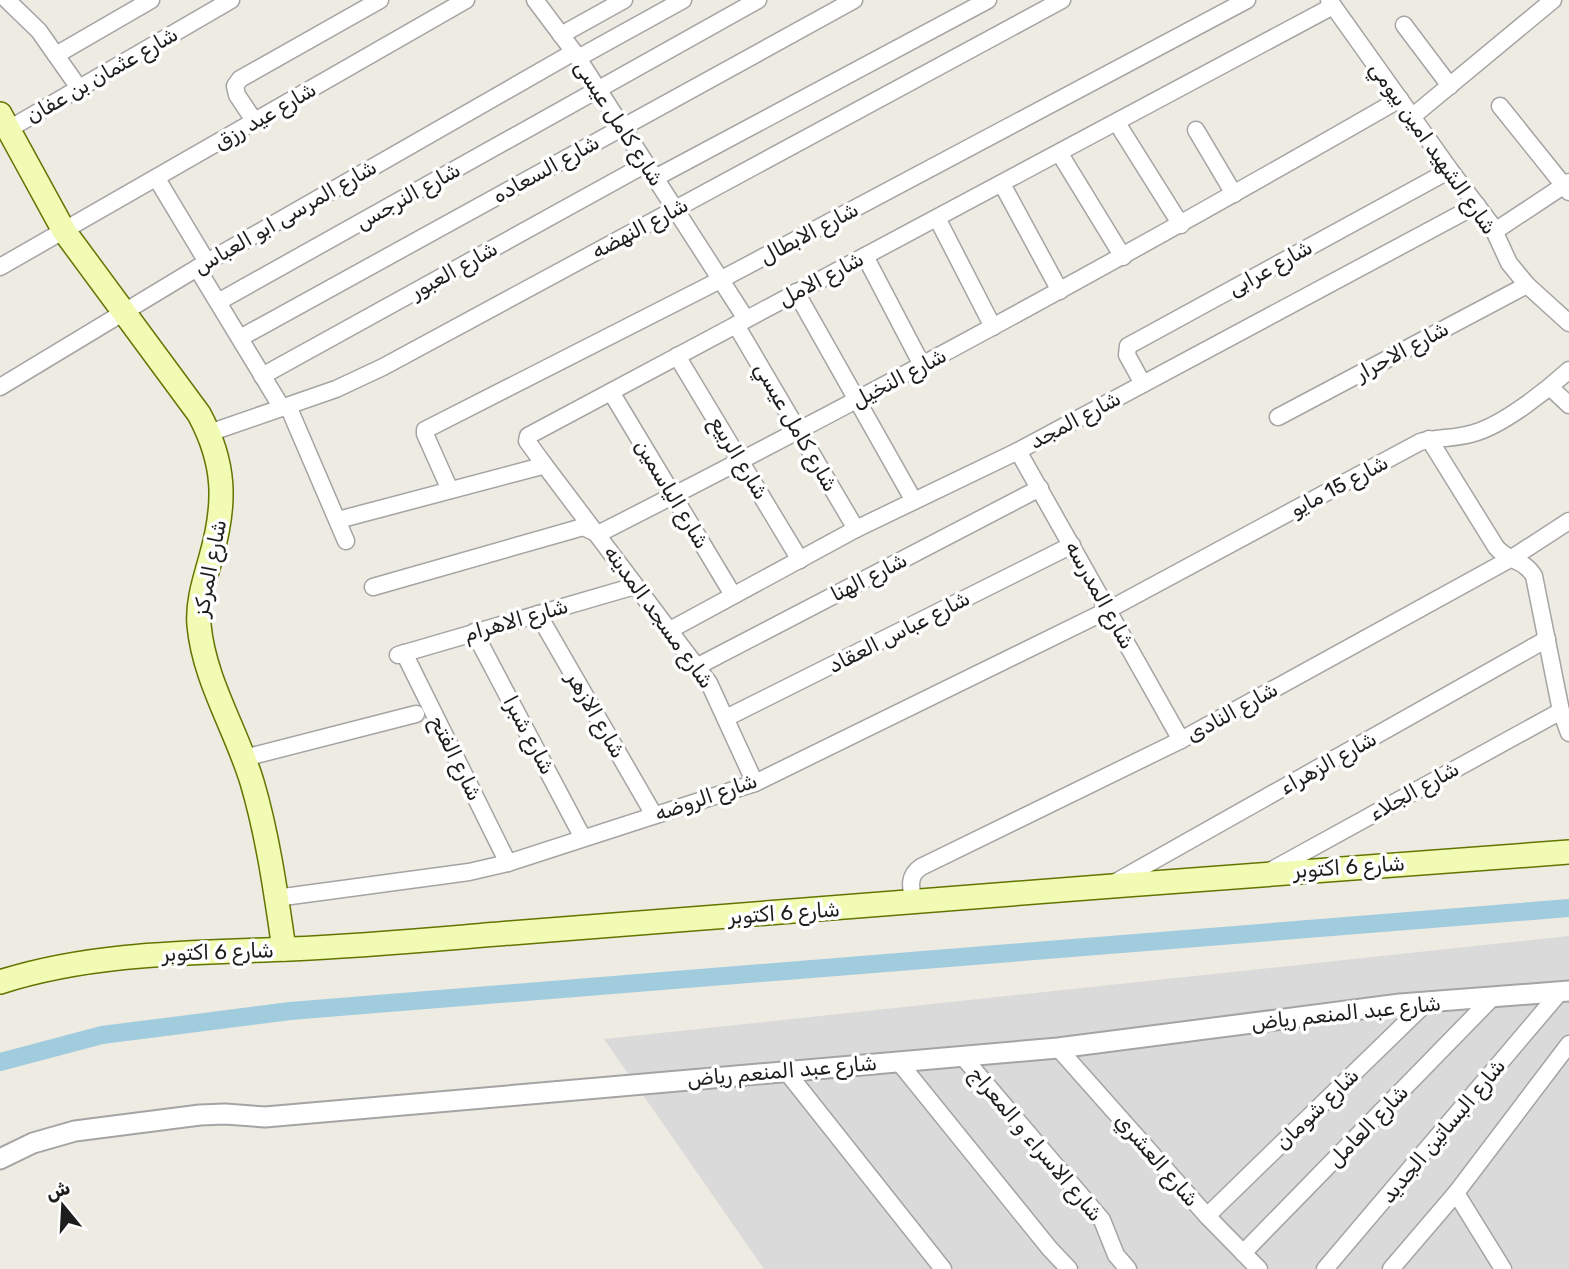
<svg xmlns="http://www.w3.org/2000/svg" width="1569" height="1269" font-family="Rubik,'Noto Naskh Arabic',sans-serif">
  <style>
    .residential { fill: #dbdada }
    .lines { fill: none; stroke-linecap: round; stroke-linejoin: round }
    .canal { stroke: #a1ccde; stroke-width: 18 }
    .minor-casing { stroke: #a4a4a4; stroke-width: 19 }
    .tertiary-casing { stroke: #a4a4a4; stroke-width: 23 }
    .secondary-casing { stroke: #617602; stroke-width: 26 }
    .minor { stroke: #fff; stroke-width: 16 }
    .tertiary { stroke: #fff; stroke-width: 19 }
    .secondary { stroke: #f2fbb4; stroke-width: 23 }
    .labels { text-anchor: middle; stroke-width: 7; stroke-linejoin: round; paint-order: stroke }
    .street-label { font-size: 21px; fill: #1d1d1d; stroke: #fff }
  </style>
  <rect width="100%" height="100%" fill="#eeebe2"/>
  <path class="residential" d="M1569,936v333h-805l-160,-230z"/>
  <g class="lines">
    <path class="canal" d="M0,1062l102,-27 188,-24 1279,-103"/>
    <defs>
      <g id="minor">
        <path d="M7,0l32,31 40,57"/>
        <path d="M535,0l39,52 172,267"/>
        <path d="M1329,0l121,170 41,54 18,39 18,22 42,38"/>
        <path d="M1404,25l46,61"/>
        <path d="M561,35l63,-35"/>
        <path d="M56,55l95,-55"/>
        <path d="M578,58l105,-58"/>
        <path d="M1500,106l69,86"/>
        <path d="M1413,116l140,-116"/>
        <path d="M255,122l-18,-27 -2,-9 5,-7 140,-79"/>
        <path d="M1117,123l64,102"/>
        <path d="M9,129l222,-129"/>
        <path d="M1196,130l38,64"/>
        <path d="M1060,154l63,103"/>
        <path d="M655,178l333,-178"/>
        <path d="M157,179l50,83"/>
        <path d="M1002,184l58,107"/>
        <path d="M937,218l56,109"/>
        <path d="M1495,231l74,-49"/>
        <path d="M865,256l57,109"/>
        <path d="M0,267l466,-267"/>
        <path d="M197,268l85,140"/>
        <path d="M796,292l118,209"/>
        <path d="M218,302l540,-302"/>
        <path d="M736,325l120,204"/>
        <path d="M240,338l614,-338"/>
        <path d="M677,356l123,204"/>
        <path d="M262,376l384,-212"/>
        <path d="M1143,384l-16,-29 1,-9 322,-176"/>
        <path d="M0,387l207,-125 367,-210"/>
        <path d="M1550,387l19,18"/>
        <path d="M611,392l122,203"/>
        <path d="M288,406l58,135"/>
        <path d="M1278,417l249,-132"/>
        <path d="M209,433l127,-44 47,-22 679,-367"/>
        <path d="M1429,439l67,108c12,15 27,11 38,29l27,135 8,22"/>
        <path d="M1018,451l163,289"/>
        <path d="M543,463l166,220 46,100"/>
        <path d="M450,490l-25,-56v-4l295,-150 527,-280"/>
        <path d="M338,520l204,-54 1,-3 -16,-22 1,-5c269,-143 538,-285 805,-430"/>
        <path d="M373,587l210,-60 15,7c272,-138 538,-283 802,-435"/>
        <path d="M538,614l116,201"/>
        <path d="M670,630l186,-101 162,-78 459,-246"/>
        <path d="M474,632l109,206"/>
        <path d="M404,653l104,210"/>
        <path d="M398,655l237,-69"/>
        <path d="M698,666l342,-178"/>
        <path d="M726,718l346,-173"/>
        <path d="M244,758l172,-44"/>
        <path d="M1270,871l291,-160"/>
        <path d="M1114,883l433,-244"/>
        <path d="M276,898l193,-26 39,-9 247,-80 353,-173 312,-168c17,-5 36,-3 54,-9 29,-8 72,-42 95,-63"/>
        <path d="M914,903c-3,-14 -7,-27 7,-36l260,-127 331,-182 57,-37"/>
        <path d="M1058,1048l149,168 52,53"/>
        <path d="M963,1057l139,163 14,35 12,14"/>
        <path d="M898,1061l152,188 19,20"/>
        <path d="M786,1071l157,198"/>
        <path d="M1456,1193l47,76"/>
        <path d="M1207,1216l220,-214"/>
        <path d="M1243,1253l249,-255"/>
        <path d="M1325,1269l235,-277"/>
        <path d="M1391,1269l65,-76 113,-149"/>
      </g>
      <path id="tertiary" d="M0,1159l33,-16 42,-12 125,-16 25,-1 40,3 793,-69 342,-44 169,-13"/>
      <g id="secondary">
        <path d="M0,114l64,117 135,183c27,50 27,90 12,143 -6,22 -14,45 -12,68 5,55 37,104 53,157 16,54 24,112 32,167"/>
        <path d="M0,982c94,-30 192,-29 290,-33 74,-3 147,-10 221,-16 353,-26 705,-57 1058,-81"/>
      </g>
    </defs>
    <use href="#minor" class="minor-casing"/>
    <use href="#tertiary" class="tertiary-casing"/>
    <use href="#secondary" class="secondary-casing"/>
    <use href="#minor" class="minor"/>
    <use href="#tertiary" class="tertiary"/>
    <use href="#secondary" class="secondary"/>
  </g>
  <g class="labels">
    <g class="street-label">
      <text transform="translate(102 75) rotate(-30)" y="7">شارع عثمان بن عفان</text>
      <text transform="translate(265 116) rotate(-30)" y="7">شارع عيد رزق</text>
      <text transform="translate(619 123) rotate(57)" y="7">شارع كامل عيسى</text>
      <text transform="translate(1433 148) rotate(55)" y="7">شارع الشهيد امين بيومي</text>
      <text transform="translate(546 169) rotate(-29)" y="7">شارع السعاده</text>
      <text transform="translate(408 196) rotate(-29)" y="7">شارع النرجس</text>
      <text transform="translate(285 217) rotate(-30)" y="7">شارع المرسى ابو العباس</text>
      <text transform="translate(640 228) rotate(-28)" y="7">شارع النهضه</text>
      <text transform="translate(809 233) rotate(-28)" y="7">شارع الابطال</text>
      <text transform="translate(1270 268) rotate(-29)" y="7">شارع عرابى</text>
      <text transform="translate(454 270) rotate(-29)" y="7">شارع العبور</text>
      <text transform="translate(821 279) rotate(-28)" y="7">شارع الامل</text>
      <text transform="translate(1402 351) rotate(-28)" y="7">شارع الاحرار</text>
      <text transform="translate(899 378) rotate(-28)" y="7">شارع النخيل</text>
      <text transform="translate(1075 420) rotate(-28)" y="7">شارع المجد</text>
      <text transform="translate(796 427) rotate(60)" y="7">شارع كامل عيسي</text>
      <text transform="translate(739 458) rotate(59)" y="7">شارع الربيع</text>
      <text transform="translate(1339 486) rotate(-28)" y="7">شارع 15 مايو</text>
      <text transform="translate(672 494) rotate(59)" y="7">شارع الياسمين</text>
      <text transform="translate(210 568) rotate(-79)" y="7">شارع المركز</text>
      <text transform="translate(869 577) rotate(-27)" y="7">شارع الهنا</text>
      <text transform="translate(1100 595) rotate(61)" y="7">شارع المدرسه</text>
      <text transform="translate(659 617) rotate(54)" y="7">شارع مسجد المدينه</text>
      <text transform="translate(516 620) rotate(-16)" y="7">شارع الاهرام</text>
      <text transform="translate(899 632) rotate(-27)" y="7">شارع عباس العقاد</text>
      <text transform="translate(1232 712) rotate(-29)" y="7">شارع النادى</text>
      <text transform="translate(596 715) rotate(60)" y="7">شارع الازهر</text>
      <text transform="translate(529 735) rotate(62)" y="7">شارع شبرا</text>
      <text transform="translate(456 758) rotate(64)" y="7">شارع الفتح</text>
      <text transform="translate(1328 763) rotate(-29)" y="7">شارع الزهراء</text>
      <text transform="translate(1414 791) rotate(-29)" y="7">شارع الجلاء</text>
      <text transform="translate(706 797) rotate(-19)" y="7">شارع الروضه</text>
      <text transform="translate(1349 867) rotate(-4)" y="7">شارع 6 اكتوبر</text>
      <text transform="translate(784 913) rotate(-4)" y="7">شارع 6 اكتوبر</text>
      <text transform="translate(218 952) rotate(-2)" y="7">شارع 6 اكتوبر</text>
      <text transform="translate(1346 1013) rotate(-6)" y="7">شارع عبد المنعم رياض</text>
      <text transform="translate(782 1071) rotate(-5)" y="7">شارع عبد المنعم رياض</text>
      <text transform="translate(1317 1109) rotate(-44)" y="7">شارع شومان</text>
      <text transform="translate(1368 1126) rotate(-46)" y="7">شارع العامل</text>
      <text transform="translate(1443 1131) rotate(-50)" y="7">شارع البساتين الجديد</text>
      <text transform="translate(1036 1144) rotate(50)" y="7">شارع الاسراء و المعراج</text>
      <text transform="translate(1157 1160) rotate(49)" y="7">شارع العشري</text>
    </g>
  </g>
  <g transform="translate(63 1206) rotate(342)" stroke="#ffffff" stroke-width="5" paint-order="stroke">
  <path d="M0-5L12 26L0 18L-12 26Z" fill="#1d1d1d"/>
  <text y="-10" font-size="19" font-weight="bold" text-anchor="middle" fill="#1d1d1d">ش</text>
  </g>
</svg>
